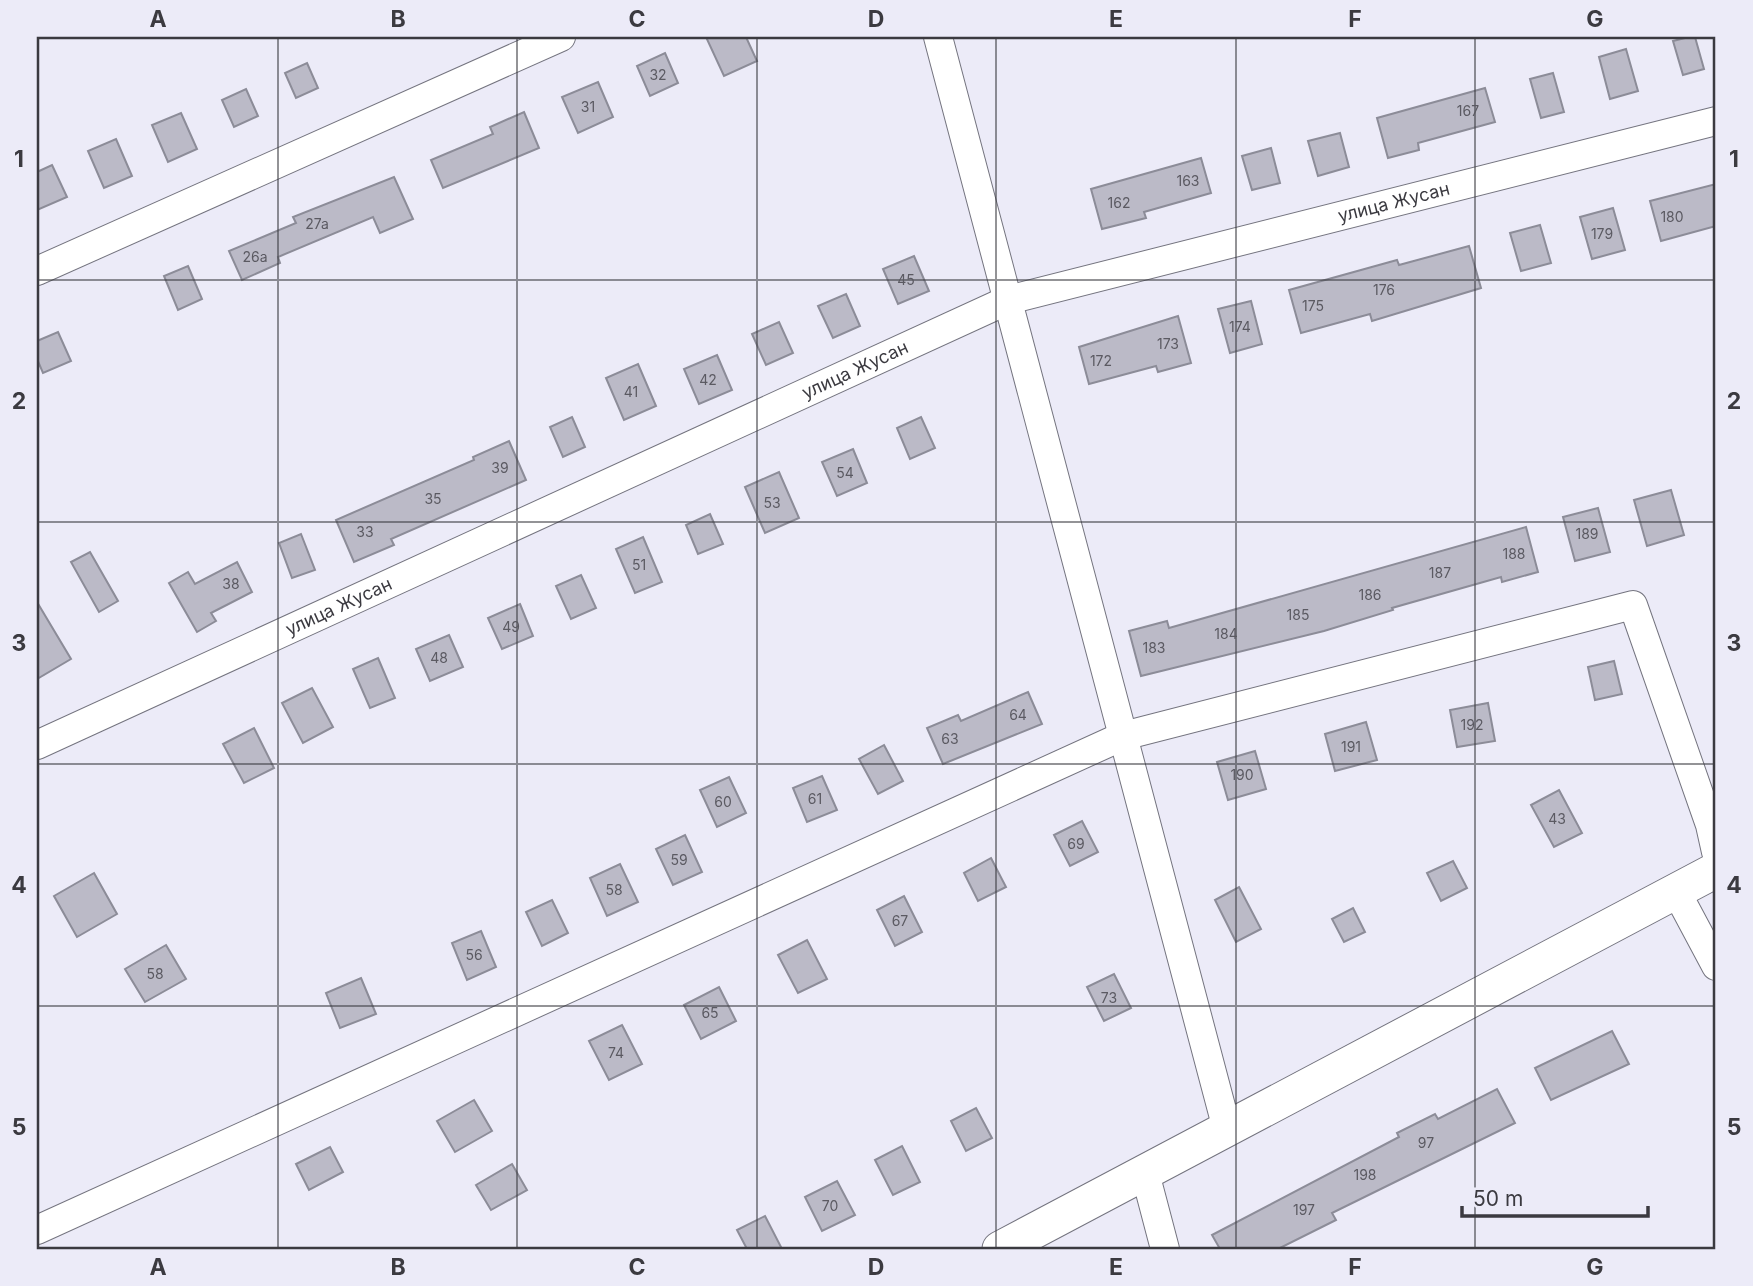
<svg xmlns="http://www.w3.org/2000/svg" width="1753" height="1286" font-family="Inter,sans-serif">
  <style>
    .building { fill: #bbbac7; stroke: #8c8c98; stroke-width: 2 }
    .lines { fill: none; stroke-linecap: round; stroke-linejoin: round }
    .minor-casing { stroke: #74747f; stroke-width: 30 }
    .tertiary-casing { stroke: #74747f; stroke-width: 37 }
    .minor { stroke: #fff; stroke-width: 28 }
    .tertiary { stroke: #fff; stroke-width: 35 }
    .grid { fill: none; stroke: #3b3a40; stroke-width: 2; stroke-opacity: 0.55 }
    .labels { text-anchor: middle; stroke-width: 6; stroke-linejoin: round; paint-order: stroke }
    .number-label { font-size: 14px; fill: #5b5a62 }
    .street-label { font-size: 18px; fill: #3b3a40; stroke: #ecebf8 }
    .neatline { fill: none; stroke: #3b3a40; stroke-width: 2.5 }
    .grid-label { font-size: 23px; text-anchor: middle; font-weight: bold; fill: #3b3a40 }
  </style>
  <rect width="100%" height="100%" fill="#ecebf8"/>
  <g class="building">
    <path d="M706,37h40l11,24 -33,15z"/>
    <path d="M1689,37h6l9,32 -21,6 -10,-34z"/>
    <path d="M1626,49l12,42 -28,8 -11,-42z"/>
    <path d="M665,53l13,30 -28,13 -13,-30z"/>
    <path d="M307,63l11,25 -22,10 -11,-25z"/>
    <path d="M1553,73l11,39 -23,6 -11,-39z"/>
    <path d="M598,82l15,35 -35,16 -16,-36z"/>
    <path d="M1485,88l10,34 -77,21 1,7 -31,8 -11,-40z"/>
    <path d="M246,89l12,27 -24,11 -12,-27z"/>
    <path d="M524,112l15,36 -96,40 -12,-28 62,-26 -3,-7z"/>
    <path d="M181,113l16,36 -29,13 -16,-37z"/>
    <path d="M1340,133l9,34 -31,9 -10,-35z"/>
    <path d="M116,139l16,37 -28,12 -16,-37z"/>
    <path d="M1271,148l9,35 -28,7 -10,-34z"/>
    <path d="M1201,158l10,35 -67,19 2,6 -44,11 -11,-40z"/>
    <path d="M52,165l15,32 -30,13v-38z"/>
    <path d="M394,177l19,42 -33,14 -7,-16 -95,40 2,6 -38,17 -13,-29 67,-28 -3,-6z"/>
    <path d="M1716,184v42l-55,15 -11,-40z"/>
    <path d="M1613,208l12,42 -33,9 -12,-42z"/>
    <path d="M1540,225l11,38 -30,8 -11,-38z"/>
    <path d="M1469,246l12,42 -109,33 -2,-7 -69,19 -12,-43 108,-30 2,5z"/>
    <path d="M914,256l15,35 -31,13 -15,-35z"/>
    <path d="M188,266l14,33 -24,11 -14,-34z"/>
    <path d="M846,294l14,32 -27,12 -15,-32z"/>
    <path d="M1251,301l11,43 -32,9 -12,-44z"/>
    <path d="M1178,316l13,47 -33,9 -2,-6 -67,18 -10,-37z"/>
    <path d="M779,322l14,31 -27,12 -14,-31z"/>
    <path d="M58,332l13,29 -28,12 -6,-14v-18z"/>
    <path d="M717,355l15,35 -33,14 -15,-35z"/>
    <path d="M638,364l18,42 -32,14 -18,-42z"/>
    <path d="M572,417l13,30 -22,10 -13,-30z"/>
    <path d="M921,417l14,31 -25,11 -13,-31z"/>
    <path d="M509,441l17,39 -135,59 3,6 -40,17 -18,-42 138,-60 -1,-3z"/>
    <path d="M853,449l14,34 -30,13 -15,-34z"/>
    <path d="M779,472l20,46 -34,15 -20,-46z"/>
    <path d="M1671,490l13,45 -37,11 -13,-46z"/>
    <path d="M1598,508l12,44 -35,9 -12,-44z"/>
    <path d="M710,514l13,30 -25,10 -12,-29z"/>
    <path d="M1526,527l12,45 -36,10 -1,-5 -109,31 1,2 -69,21 -183,45 -12,-45 38,-10 2,7z"/>
    <path d="M301,534l14,36 -23,8 -13,-35z"/>
    <path d="M643,537l19,45 -27,11 -19,-44z"/>
    <path d="M90,552l28,49 -19,11 -28,-50z"/>
    <path d="M237,562l15,30 -41,21 5,8 -19,11 -28,-49 19,-11 7,12z"/>
    <path d="M581,575l15,33 -25,11 -15,-33z"/>
    <path d="M37,602l34,57 -34,20z"/>
    <path d="M520,604l13,32 -31,13 -14,-31z"/>
    <path d="M449,635l14,32 -33,14 -14,-32z"/>
    <path d="M378,658l17,40 -25,10 -17,-39z"/>
    <path d="M1614,661l8,33 -27,6 -7,-33z"/>
    <path d="M312,688l21,39 -30,16 -21,-40z"/>
    <path d="M1028,692l14,32 -99,40 -16,-36 31,-13 3,6z"/>
    <path d="M1488,703l7,38 -38,6 -7,-37z"/>
    <path d="M1366,722l11,38 -42,11 -10,-37z"/>
    <path d="M254,728l20,40 -30,15 -21,-39z"/>
    <path d="M884,745l19,36 -25,13 -19,-35z"/>
    <path d="M1255,751l11,38 -38,11 -11,-38z"/>
    <path d="M822,776l15,34 -30,12 -14,-34z"/>
    <path d="M729,777l17,36 -29,14 -17,-37z"/>
    <path d="M1559,790l23,43 -28,14 -23,-42z"/>
    <path d="M1082,821l16,31 -28,14 -16,-31z"/>
    <path d="M685,835l17,37 -29,13 -17,-36z"/>
    <path d="M991,858l15,29 -28,14 -14,-28z"/>
    <path d="M1453,861l14,27 -26,13 -14,-28z"/>
    <path d="M620,864l18,38 -31,14 -17,-38z"/>
    <path d="M94,873l23,41 -40,23 -23,-41z"/>
    <path d="M1239,887l22,42 -25,13 -21,-42z"/>
    <path d="M904,896l18,36 -27,14 -18,-36z"/>
    <path d="M552,900l16,33 -26,13 -16,-34z"/>
    <path d="M1353,908l12,24 -21,10 -12,-23z"/>
    <path d="M481,931l15,36 -29,13 -15,-37z"/>
    <path d="M807,940l20,39 -29,14 -20,-38z"/>
    <path d="M166,945l20,34 -41,23 -20,-33z"/>
    <path d="M1114,974l17,34 -27,13 -17,-34z"/>
    <path d="M361,978l15,36 -36,14 -14,-35z"/>
    <path d="M719,987l17,34 -35,18 -17,-34z"/>
    <path d="M622,1025l20,39 -33,16 -20,-39z"/>
    <path d="M1612,1031l17,33 -78,36 -16,-32z"/>
    <path d="M1497,1089l18,34 -183,90 4,7 -58,29h-58l-8,-14 187,-98 -2,-4 38,-19 3,5z"/>
    <path d="M474,1100l18,31 -37,21 -18,-31z"/>
    <path d="M976,1108l16,30 -26,13 -15,-30z"/>
    <path d="M902,1146l18,36 -27,13 -18,-35z"/>
    <path d="M330,1147l13,25 -34,18 -13,-26z"/>
    <path d="M512,1164l15,26 -36,20 -15,-25z"/>
    <path d="M837,1181l18,34 -33,16 -17,-34z"/>
    <path d="M765,1216l17,33h-35l-10,-19z"/>
  </g>
  <g class="lines">
    <defs>
      <g id="minor">
        <path d="M938,37l289,1092"/>
        <path d="M37,271l524,-234"/>
        <path id="s1" d="M37,745l971,-445 708,-179"/>
        <path d="M1676,891l40,75"/>
        <path d="M1145,1173l20,76"/>
        <path d="M37,1230l1086,-494 510,-131 77,220 6,27"/>
      </g>
      <path id="tertiary" d="M1000,1249l716,-379"/>
    </defs>
    <use href="#minor" class="minor-casing"/>
    <use href="#tertiary" class="tertiary-casing"/>
    <use href="#minor" class="minor"/>
    <use href="#tertiary" class="tertiary"/>
  </g>
  <path class="grid" d="M278,37v1212M517,37v1212M757,37v1212M996,37v1212M1236,37v1212M1475,37v1212M37,280h1679M37,522h1679M37,764h1679M37,1006h1679"/>
  <g class="labels">
    <g class="number-label">
      <text x="658" y="80">32</text>
      <text x="588" y="112">31</text>
      <text x="1468" y="116">167</text>
      <text x="1188" y="186">163</text>
      <text x="1119" y="208">162</text>
      <text x="1672" y="222">180</text>
      <text x="317" y="229">27а</text>
      <text x="1602" y="239">179</text>
      <text x="255" y="262">26а</text>
      <text x="906" y="285">45</text>
      <text x="1384" y="295">176</text>
      <text x="1313" y="311">175</text>
      <text x="1240" y="332">174</text>
      <text x="1168" y="349">173</text>
      <text x="1101" y="366">172</text>
      <text x="708" y="385">42</text>
      <text x="631" y="397">41</text>
      <text x="500" y="473">39</text>
      <text x="845" y="478">54</text>
      <text x="433" y="504">35</text>
      <text x="772" y="508">53</text>
      <text x="365" y="537">33</text>
      <text x="1587" y="539">189</text>
      <text x="1514" y="559">188</text>
      <text x="639" y="570">51</text>
      <text x="1440" y="578">187</text>
      <text x="231" y="589">38</text>
      <text x="1370" y="600">186</text>
      <text x="1298" y="620">185</text>
      <text x="511" y="632">49</text>
      <text x="1226" y="639">184</text>
      <text x="1154" y="653">183</text>
      <text x="439" y="663">48</text>
      <text x="1018" y="720">64</text>
      <text x="1472" y="730">192</text>
      <text x="950" y="744">63</text>
      <text x="1351" y="752">191</text>
      <text x="1242" y="780">190</text>
      <text x="815" y="804">61</text>
      <text x="723" y="807">60</text>
      <text x="1557" y="824">43</text>
      <text x="1076" y="849">69</text>
      <text x="679" y="865">59</text>
      <text x="614" y="895">58</text>
      <text x="900" y="926">67</text>
      <text x="474" y="960">56</text>
      <text x="155" y="979">58</text>
      <text x="1109" y="1003">73</text>
      <text x="710" y="1018">65</text>
      <text x="616" y="1058">74</text>
      <text x="1426" y="1148">97</text>
      <text x="1365" y="1180">198</text>
      <text x="830" y="1211">70</text>
      <text x="1304" y="1215">197</text>
    </g>
    <g class="street-label">
      <text dy="6" stroke="none"><textPath href="#s1" startOffset="1466">улица Жусан</textPath></text>
      <text dy="6" stroke="none"><textPath href="#s1" startOffset="900">улица Жусан</textPath></text>
      <text dy="6" stroke="none"><textPath href="#s1" startOffset="332">улица Жусан</textPath></text>
    </g>
  </g>
  <rect width="1753" height="1286" fill="none" stroke="#ecebf8" stroke-width="77"/>
  <path d="M1462 1206v10h186v-10" fill="none" stroke="#3b3a40" stroke-width="3.5"/>
  <text x="1473" y="1206" font-size="21" fill="#3b3a40" stroke="#ecebf8" stroke-width="5" paint-order="stroke">50 m</text>
  <rect x="38" y="38" width="1676" height="1210" class="neatline"/>
  <g class="grid-label">
    <text x="158" y="27">A</text>
    <text x="398" y="27">B</text>
    <text x="637" y="27">C</text>
    <text x="876" y="27">D</text>
    <text x="1116" y="27">E</text>
    <text x="1355" y="27">F</text>
    <text x="1595" y="27">G</text>
    <text x="19" y="167">1</text>
    <text x="1734" y="167">1</text>
    <text x="19" y="409">2</text>
    <text x="1734" y="409">2</text>
    <text x="19" y="651">3</text>
    <text x="1734" y="651">3</text>
    <text x="19" y="893">4</text>
    <text x="1734" y="893">4</text>
    <text x="19" y="1135">5</text>
    <text x="1734" y="1135">5</text>
    <text x="158" y="1275">A</text>
    <text x="398" y="1275">B</text>
    <text x="637" y="1275">C</text>
    <text x="876" y="1275">D</text>
    <text x="1116" y="1275">E</text>
    <text x="1355" y="1275">F</text>
    <text x="1595" y="1275">G</text>
  </g>
</svg>
